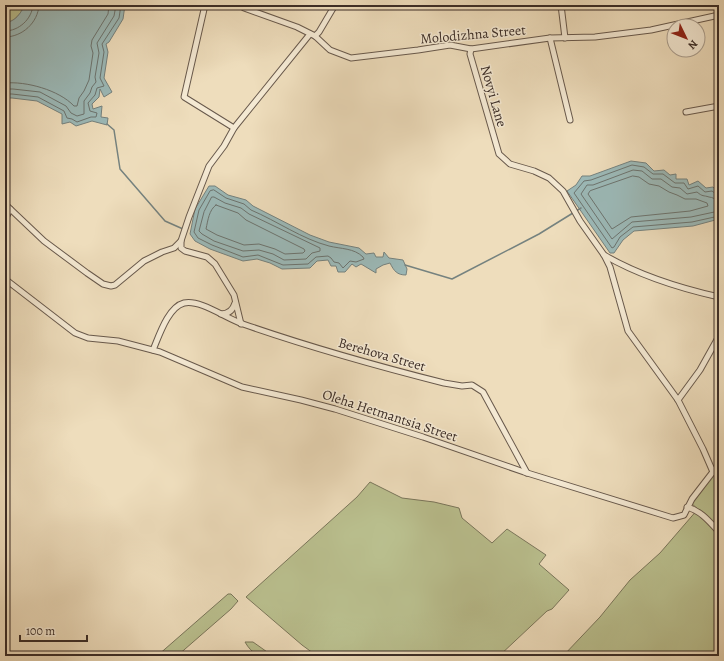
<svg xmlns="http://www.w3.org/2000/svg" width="724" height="661" font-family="Alegreya,serif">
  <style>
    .green { fill: #bac08f; stroke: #7a765b }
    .water { fill: #9cbab9; stroke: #75827f }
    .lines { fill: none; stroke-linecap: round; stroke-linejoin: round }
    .shore { stroke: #6c7470; stroke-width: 1 }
    .stream { stroke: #75827f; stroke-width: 1.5 }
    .minor-casing { stroke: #68594c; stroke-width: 7 }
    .minor { stroke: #f4e9d3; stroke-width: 5 }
    .labels { text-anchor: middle; stroke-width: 3; stroke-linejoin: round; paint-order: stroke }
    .street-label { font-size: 14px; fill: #3b2d27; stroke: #f4e9d3 }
  </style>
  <rect width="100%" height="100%" fill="#eeddbc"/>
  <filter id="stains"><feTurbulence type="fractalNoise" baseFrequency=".005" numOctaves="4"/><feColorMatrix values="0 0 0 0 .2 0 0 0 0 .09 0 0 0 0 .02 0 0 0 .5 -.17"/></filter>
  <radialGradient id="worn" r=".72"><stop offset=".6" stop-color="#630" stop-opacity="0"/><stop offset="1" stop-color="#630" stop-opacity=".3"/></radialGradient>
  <g class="green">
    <path d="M5,5h20c-5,9 -9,16 -20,18z"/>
    <path d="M719,467v189h-156l37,-39 30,-37 30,-27 38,-44 -6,-5z"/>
    <path d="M370,482l32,16 32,4 25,6 3,10 30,25 15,-14 39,26 -7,9 30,26 -17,19 -5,2 -48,45h-182l-15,-11 -56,-48 111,-100z"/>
    <path d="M228,594h3l7,7 -7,8 -54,47h-20z"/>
    <path d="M245,642h8l17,12 1,2c-13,0 -19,-2 -26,-14z"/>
  </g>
  <g class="water">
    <path d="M25,5h100l-2,14 -14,23 -3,2 2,8 -4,26 8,14 -8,5 -4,-8 -1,8 -7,7 1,5 9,-3 -1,11 7,1 -1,7 -15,-4 -16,5 -6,-4 -8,2v-10l-25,-13 -25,-3h-7v-75c11,-2 15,-9 20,-18z"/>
    <path d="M631,161l15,2 8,8 10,-1 6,5 6,-1v5h11l2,6 9,-4 8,7 7,-1 6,6v26l-26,7 -59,5 -11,9 -9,13h-4l-43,-62 9,-6 6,-9h8z"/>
    <path d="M209,186h6l13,9 18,5 7,6 57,29 19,7 30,6 7,6 8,-1 2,4h7l1,-5 5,6 14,2 4,9 -1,6c-9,0 -12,-4 -16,-12l-7,2 -7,4v4l-15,-9 -5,3 -4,-3 -7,8h-7l-2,-6h-5l-3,-6 -11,1 -7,7 -28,1 -12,-6 -13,-4 -14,2 -33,-12 -15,-8 -5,-7 5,-25z"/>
  </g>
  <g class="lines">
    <g class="shore">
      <path d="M5,31c14,0 27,-12 28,-26"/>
      <path d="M5,37c17,0 33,-14 34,-32"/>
      <path d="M5,83c21,-2 54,7 69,23h3l2,-8 5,-7 5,-11 4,-27 -2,-7 1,-6 16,-26 1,-9"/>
      <path d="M5,89h8l27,3 26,14 5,7 6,3 7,-2v-13l6,-8 2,-6 4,-5 -1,-5 4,-24 -2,-10 17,-27 2,-11"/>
      <path d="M5,94h7l26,3 26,14 3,7 5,1 5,3 14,-5h5l1,-4 -7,-2 -2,-8 7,-8 2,-7 7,-2 -4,-8 4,-26 -2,-8 17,-26 2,-13"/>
      <path d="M633,176l6,1 10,7 10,2 10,6 8,3 8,4h11l11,4 1,3 -18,5 -59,6 -19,12 -24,-35 2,-3z"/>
      <path d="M214,190l12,8 18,6 7,6c26,11 51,29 78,36 12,3 25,2 34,11l1,2 -8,3 -6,-1 -7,7 -4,-5 -5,-1 -3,-4 -3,-2 -12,1 -8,7 -25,1 -25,-10 -15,2 -31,-12 -14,-7 -4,-6 5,-22 11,-19z"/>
      <path d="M719,195l-3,-1 -4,-3 -7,1 -7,-6 -10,3 -4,-6h-9l-12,-9h-10l-9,-7 -12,-2 -41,15 -7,1 -10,12 38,55 2,-1 6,-10 13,-10 59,-5 27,-6"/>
      <path d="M212,197h2l11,6 16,5 8,6 71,34v3l-8,2 -6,6 -22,1 -11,-6 -14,-4 -16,1 -29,-10 -12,-7 -3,-3 5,-19z"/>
      <path d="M719,200c-4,0 -6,-3 -10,-3 -6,-2 -6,0 -12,-5l-10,2 -7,-6 -8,-1 -11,-8h-9l-10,-8 -9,-1 -40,15h-6l-6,9 31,45 20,-17 59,-5 28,-6"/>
      <path d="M216,205l22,8 8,7 58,29 1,2 -2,2 -18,1 -10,-5 -16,-5 -15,1 -27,-10 -11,-6c2,-9 3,-19 10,-24z"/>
    </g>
    <g class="stream">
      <path d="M107,124l7,6 6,39 45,52 18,8"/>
      <path d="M405,265l47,14 87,-45 42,-26"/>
    </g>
    <defs>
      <g id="minor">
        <path d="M205,5l-21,92 50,31"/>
        <path d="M240,5l4,3 53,19 18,9 15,14 21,8 67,-8 32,-5 21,4 79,-11 45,-1 56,-7 68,-15"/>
        <path d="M561,5l4,33"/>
        <path d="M315,36l4,-4 16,-27"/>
        <path d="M550,38l20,82"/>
        <path d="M471,49l-1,5 29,100 11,10 24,7 15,7 14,13 17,30 24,34 6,12 18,64 50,69 25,49 10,23"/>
        <path d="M686,112l33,-6"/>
        <path d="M5,204l39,37 43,32 16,11 8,2 4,-1 29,-24 18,-9 12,-4 7,-7 8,-24 20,-51 15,-20 10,-18 76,-94"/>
        <path d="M5,220l5,-11"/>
        <path d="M181,241v7l4,3 22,6 8,7 19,31 7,29"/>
        <path d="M604,255c36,21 75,33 115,42"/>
        <path d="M5,279l70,54 13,5 30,3 42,11 82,35 59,13 34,9 88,28 101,35 149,46 11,-3 8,-16 27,-35"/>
        <path d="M221,314c8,0 12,-4 14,-11"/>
        <path d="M153,350c6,-14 15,-43 31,-47 16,-4 43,16 59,21 66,23 134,42 201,59l18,3 10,-1 11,7 44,81"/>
        <path d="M678,400l22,-30 19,-34"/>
        <path d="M687,507c14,4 22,14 32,25"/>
      </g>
    </defs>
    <use href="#minor" class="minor-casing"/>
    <use href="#minor" class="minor"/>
  </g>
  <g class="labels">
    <g class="street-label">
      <text transform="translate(473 34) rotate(-5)" y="5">Molodizhna Street</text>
      <text transform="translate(494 96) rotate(74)" y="5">Novyi Lane</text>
      <text transform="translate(382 354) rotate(16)" y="5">Berehova Street</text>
      <text transform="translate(390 415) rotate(18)" y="5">Oleha Hetmantsia Street</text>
    </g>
  </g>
  <rect width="724" height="661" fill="none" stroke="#eeddbc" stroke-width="20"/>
  <rect x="6" y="6" width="712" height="649" fill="none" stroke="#3b2d27" stroke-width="2"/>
  <rect x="10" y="10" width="704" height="641" fill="none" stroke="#3b2d27"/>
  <g transform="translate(686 38) rotate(133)"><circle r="19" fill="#f4e9d3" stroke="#aa9e8e"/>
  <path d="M0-3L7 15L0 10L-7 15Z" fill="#8f2418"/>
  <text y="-6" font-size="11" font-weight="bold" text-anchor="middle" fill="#3b2d27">N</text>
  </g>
  <path d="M20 635v6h67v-6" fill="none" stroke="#3b2d27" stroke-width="2"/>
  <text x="26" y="635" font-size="12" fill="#3b2d27" stroke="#f4e9d3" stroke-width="3" paint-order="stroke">100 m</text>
  <rect width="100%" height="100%" filter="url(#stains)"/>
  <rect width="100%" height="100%" fill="url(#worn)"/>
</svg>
